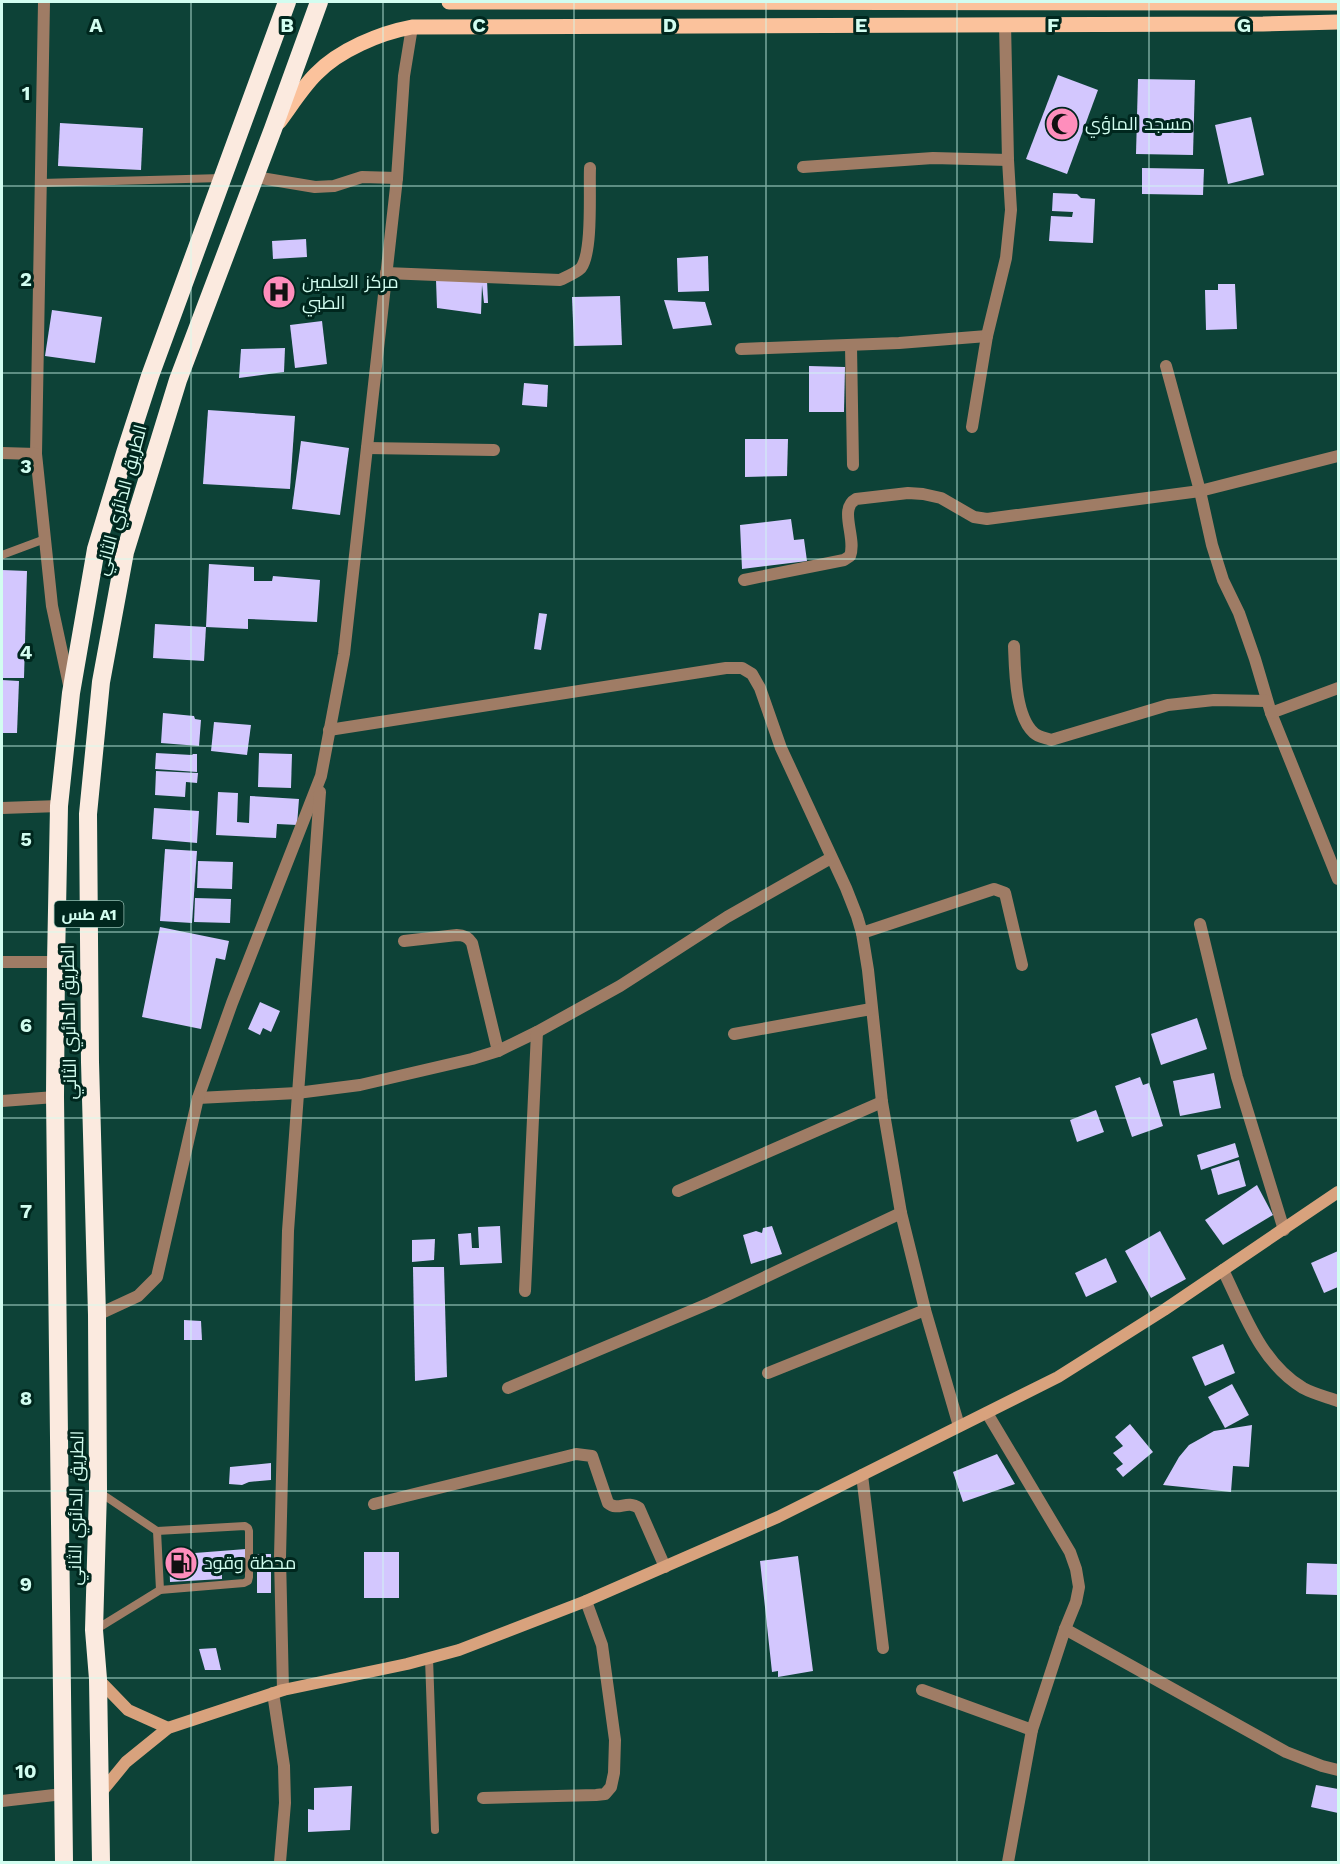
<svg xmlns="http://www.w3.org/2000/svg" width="1340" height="1864" font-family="'Work Sans',Cairo,sans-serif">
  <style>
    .building { fill: #d3c7fe }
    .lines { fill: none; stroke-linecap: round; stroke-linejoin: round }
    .lane { stroke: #9f7c65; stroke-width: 8 }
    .street { stroke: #9f7c65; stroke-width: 12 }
    .secondary { stroke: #d8a27d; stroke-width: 12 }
    .primary { stroke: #fbc29c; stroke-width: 15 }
    .highway { stroke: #fbeadf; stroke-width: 18 }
    .grid { fill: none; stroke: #d2fdf0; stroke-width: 1.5; stroke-opacity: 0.55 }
    .labels { text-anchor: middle; stroke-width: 6; stroke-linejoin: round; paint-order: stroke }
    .shield { fill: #00271e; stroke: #93bdb1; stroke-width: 1.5 }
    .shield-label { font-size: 16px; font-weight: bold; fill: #d2fdf0 }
    .poi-label { font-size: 18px; fill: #d2fdf0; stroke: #00271e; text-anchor: start }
    .street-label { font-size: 18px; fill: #d2fdf0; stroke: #00271e }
    .grid-label { font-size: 20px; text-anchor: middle; font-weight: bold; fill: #d2fdf0; stroke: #00271e; stroke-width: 6; stroke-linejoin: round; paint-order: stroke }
  </style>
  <rect width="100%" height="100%" fill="#0d4237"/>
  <g class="building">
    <path d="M1058,75l40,15 -31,84 -41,-15z"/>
    <path d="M1138,79l57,1 -2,75 -57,-1z"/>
    <path d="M1251,117l13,58 -36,9 -13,-59z"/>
    <path d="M60,123l83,5 -2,42 -83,-4z"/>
    <path d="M1142,168l62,1 -1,26 -61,-1z"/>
    <path d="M1053,193l24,1 4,4 14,1 -2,44 -44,-2 2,-25 21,1 1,-5 -21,-1z"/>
    <path d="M306,239l1,18 -34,2 -1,-18z"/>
    <path d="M708,256l1,35 -31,1 -1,-34z"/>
    <path d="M436,280h51l1,23h-4l-2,-18 -1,29 -44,-6z"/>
    <path d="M1218,284h17l2,45 -31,1 -1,-40h13z"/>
    <path d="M620,296l2,49 -48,1 -2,-49z"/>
    <path d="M664,300l41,2 7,23 -39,4z"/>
    <path d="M52,310l50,7 -7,46 -50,-7z"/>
    <path d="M322,321l5,43 -32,4 -5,-43z"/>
    <path d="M285,348l-1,24 -45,6 2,-29z"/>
    <path d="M809,366l36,1 -1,45h-35z"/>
    <path d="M524,383l24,2 -1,22 -25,-2z"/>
    <path d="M208,410l87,6 -5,73 -87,-5z"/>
    <path d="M745,439h43l-1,37 -42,1z"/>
    <path d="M301,441l48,7 -9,67 -48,-6z"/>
    <path d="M791,519l3,21 10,-1 3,22 -65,8 -2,-44z"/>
    <path d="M209,564l45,3v14h18l1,-5 47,4 -3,42 -69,-3v10l-42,-2z"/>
    <path d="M2,570l25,1 -3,107h-22z"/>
    <path d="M539,613l8,1 -6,36 -7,-1z"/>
    <path d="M155,624l51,3 -2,34 -51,-3z"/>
    <path d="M2,680l17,1 -2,52h-15z"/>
    <path d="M163,713l31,3 1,3 6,1 -2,26 -38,-3z"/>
    <path d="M214,722l37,3 -4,30 -36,-4z"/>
    <path d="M156,753l36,2 1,-1h4v18l-42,-3z"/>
    <path d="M259,753l33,1 -1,34 -33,-1z"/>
    <path d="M156,771l42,2 -1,10 -11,-1 -1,15 -30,-2z"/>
    <path d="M218,792l20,1 -1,29 12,1 1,-27 49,3 -2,26 -20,-1 -1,14 -60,-3z"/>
    <path d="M154,808l45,3 -2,32 -45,-4z"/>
    <path d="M165,849l32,2 -5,72 -32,-2z"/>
    <path d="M198,861l35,1 -1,27 -35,-1z"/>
    <path d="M195,898l36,1 -1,24 -36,-1z"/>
    <path d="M160,927l69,14 -4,19 -9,-2 -15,71 -59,-12z"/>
    <path d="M260,1002l20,9 -9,21 -8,-4 -3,7 -12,-6z"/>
    <path d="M1197,1018l10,31 -46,16 -10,-31z"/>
    <path d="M1214,1073l7,35 -41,8 -7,-35z"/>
    <path d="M1140,1077l3,8 6,-2 14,43 -31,11 -17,-51z"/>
    <path d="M1096,1110l8,22 -27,10 -7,-22z"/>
    <path d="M1235,1143l4,14 -38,13 -4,-15z"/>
    <path d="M1239,1160l7,26 -28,9 -7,-26z"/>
    <path d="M1257,1185l16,30 -50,30 -18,-25z"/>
    <path d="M500,1226l2,37 -42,2 -2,-31 13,-1 1,15h7l-1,-21z"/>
    <path d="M772,1226l10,28 -31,10 -8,-29 13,-4 6,2 1,-5z"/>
    <path d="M1160,1231l26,48 -35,19 -26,-47z"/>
    <path d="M435,1239l-1,21 -22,2v-22z"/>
    <path d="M1338,1251v36l-14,6 -13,-30z"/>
    <path d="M1106,1258l11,24 -31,15 -11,-24z"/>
    <path d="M413,1267h31l3,110 -32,4z"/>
    <path d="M184,1320l17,1 1,19h-18z"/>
    <path d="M1223,1344l12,29 -30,13 -13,-29z"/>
    <path d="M1232,1384l17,31 -24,13 -17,-31z"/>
    <path d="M1130,1424l23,28 -30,25 -7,-8 7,-5 -10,-11 10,-7 -8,-9z"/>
    <path d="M1252,1425l-3,42 -16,-1 -2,26 -68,-7 16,-28 10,-12 25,-14z"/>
    <path d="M997,1454l18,30 -52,18 -10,-30z"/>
    <path d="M271,1463v17l-22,2 -7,3 -13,-1 1,-17z"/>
    <path d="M246,1549l2,18 -26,3v9l-52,3 -1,-27z"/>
    <rect x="364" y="1552" width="35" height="46"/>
    <rect x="257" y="1554" width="14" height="39"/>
    <path d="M798,1556l15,115 -35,6v-6l-6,1 -12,-111z"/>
    <path d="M1307,1563l31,1v31l-32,-1z"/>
    <path d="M216,1648l5,22h-16l-6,-21z"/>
    <path d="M1316,1785l22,4v24l-27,-6z"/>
    <path d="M352,1786l-2,44 -42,2v-23l6,1v-22z"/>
  </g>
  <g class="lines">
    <g class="lane">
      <path d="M41,183l181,-5"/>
      <path d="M2,555l43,-16"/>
      <path d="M157,1531l88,-5 3,2 1,3v46l-1,4 -4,2 -84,7"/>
      <path d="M95,1630l65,-40 -3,-59 -58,-39"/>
      <path d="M429,1658l6,172"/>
    </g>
    <g class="street">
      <path d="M44,2l-8,452 16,152 17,79"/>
      <path d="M803,167l130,-9 75,2"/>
      <path d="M255,177l60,10 19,-1 28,-9 35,1"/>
      <path d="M386,273l174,7c6,-3 16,-7 21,-12 12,-16 8,-79 9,-100"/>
      <path d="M851,346l2,119"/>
      <path d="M741,349l158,-6 88,-7"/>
      <path d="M1166,366l34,125 12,54 11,35 16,33 16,46 16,54 67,166"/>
      <path d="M972,427l15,-91 19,-78 5,-48 -3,-50 -3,-136"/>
      <path d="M367,448l127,2"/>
      <path d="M2,453l34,1"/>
      <path d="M744,580l100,-20 6,-4c7,-18 -12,-47 6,-57l52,-6 15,1 18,4 33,19 13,2 213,-28 138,-35"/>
      <path d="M1014,646c1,24 1,70 20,87 4,4 12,5 17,7l117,-35 46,-5 53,1"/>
      <path d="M1271,713l67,-25"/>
      <path d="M329,730l397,-62h16l10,6 8,14 21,60 65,140 11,28 5,17 6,37 14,132 19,111 24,97 34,116"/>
      <path d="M2,808l57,-2"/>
      <path d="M1200,924l37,153 47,153"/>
      <path d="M862,933l132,-44 11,4 17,72"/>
      <path d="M404,941l53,-6c7,0 11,2 15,8l26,108"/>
      <path d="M2,962h54"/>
      <path d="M734,1034l137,-25"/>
      <path d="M198,1098l99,-5 63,-8 112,-26 26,-8 39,-19 83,-46 107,-69 104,-59"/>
      <path d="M2,1101l53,-4"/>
      <path d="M678,1191l204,-89"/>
      <path d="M1223,1270c21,43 38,93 80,118 11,6 24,9 35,13"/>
      <path d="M525,1291l12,-259"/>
      <path d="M97,1315l41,-19 19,-19 41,-179 34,-95 89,-227 23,-122 53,-476 7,-102 8,-49"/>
      <path d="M768,1373l157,-63"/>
      <path d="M508,1388l202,-85 191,-90"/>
      <path d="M987,1413l83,139 6,17 3,18 -3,15 -11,27 -33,101 -24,132"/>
      <path d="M862,1475l21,173"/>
      <path d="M374,1504l202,-50 16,2 16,47c11,9 18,-4 31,5l26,59"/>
      <path d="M1065,1629l221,123 36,14 16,4"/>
      <path d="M283,1690l-3,-133 8,-326 32,-439"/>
      <path d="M922,1690l110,40"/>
      <path d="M273,1693l11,73 1,37 -5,59"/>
      <path d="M483,1798l113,-3 9,-1 6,-7 3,-14 1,-33 -13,-95 -16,-44"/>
      <path d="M2,1801l61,-7"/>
    </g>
    <g class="secondary">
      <path d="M98,1679l30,31 40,18"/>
      <path d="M99,1795l27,-33 42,-34 115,-38 124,-26 52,-14 127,-49 192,-84 280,-140 106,-67 174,-118"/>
    </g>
    <g class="primary">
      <path d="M449,2l889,1"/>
      <path d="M279,122c12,-16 23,-34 37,-48 23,-24 64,-41 96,-47l851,-3 75,-2"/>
    </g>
    <g class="highway">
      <path d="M64,1862l-9,-765 1,-135 3,-156 12,-113 25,-144 29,-96 25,-77 137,-374"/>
      <path d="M101,1862l-3,-183 -4,-49 4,-139 -1,-176 -7,-253 -2,-248 13,-132 24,-130 53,-172 95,-251 46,-127"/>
    </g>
  </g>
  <path class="grid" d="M191,2v1860M383,2v1860M574,2v1860M766,2v1860M957,2v1860M1149,2v1860M2,186h1336M2,373h1336M2,559h1336M2,746h1336M2,932h1336M2,1118h1336M2,1305h1336M2,1491h1336M2,1678h1336"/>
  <defs>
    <symbol id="mosque-disc" viewBox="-11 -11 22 22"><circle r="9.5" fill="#fe8ebc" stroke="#00271e"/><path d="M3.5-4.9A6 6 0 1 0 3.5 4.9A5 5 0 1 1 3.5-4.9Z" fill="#111"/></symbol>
    <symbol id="hospital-disc" viewBox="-11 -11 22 22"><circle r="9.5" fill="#fe8ebc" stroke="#00271e"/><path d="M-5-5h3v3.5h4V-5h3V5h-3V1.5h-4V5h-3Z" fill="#111"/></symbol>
    <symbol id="fuel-disc" viewBox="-11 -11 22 22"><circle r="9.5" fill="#fe8ebc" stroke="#00271e"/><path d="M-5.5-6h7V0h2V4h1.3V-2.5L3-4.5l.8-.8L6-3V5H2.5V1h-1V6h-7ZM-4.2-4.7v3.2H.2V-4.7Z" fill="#111"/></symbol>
  </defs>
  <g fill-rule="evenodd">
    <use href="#mosque-disc" x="1043" y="105" width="38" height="38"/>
    <use href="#hospital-disc" x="260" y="273" width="38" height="38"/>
    <use href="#fuel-disc" x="162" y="1544" width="38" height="38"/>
  </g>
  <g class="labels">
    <rect class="shield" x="54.5" y="901" width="69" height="26" rx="4.5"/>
    <g class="shield-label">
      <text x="89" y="920">طس A1</text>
    </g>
    <g class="poi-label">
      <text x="1085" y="130">مسجد الماؤي</text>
      <text x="302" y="288">مركز العلمين<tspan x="302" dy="21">الطبي</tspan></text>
      <text x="204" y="1569">محطة وقود</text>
    </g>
    <g class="street-label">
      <text transform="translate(121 500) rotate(-75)" y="6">الطريق الدائري الثاني</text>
      <text transform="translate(69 1022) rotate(-91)" y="6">الطريق الدائري الثاني</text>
      <text transform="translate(76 1508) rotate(-89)" y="6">الطريق الدائري الثاني</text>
    </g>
  </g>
  <g class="grid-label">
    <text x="96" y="32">A</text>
    <text x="287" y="32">B</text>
    <text x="479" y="32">C</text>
    <text x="670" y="32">D</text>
    <text x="861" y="32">E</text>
    <text x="1053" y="32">F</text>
    <text x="1244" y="32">G</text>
    <text x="26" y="100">1</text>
    <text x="26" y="286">2</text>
    <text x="26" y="473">3</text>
    <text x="26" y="659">4</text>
    <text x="26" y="846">5</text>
    <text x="26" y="1032">6</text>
    <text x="26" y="1218">7</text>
    <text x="26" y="1405">8</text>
    <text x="26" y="1591">9</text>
    <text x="26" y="1778">10</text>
  </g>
  <rect width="1340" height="1864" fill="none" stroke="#d2fdf0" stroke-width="6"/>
</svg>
